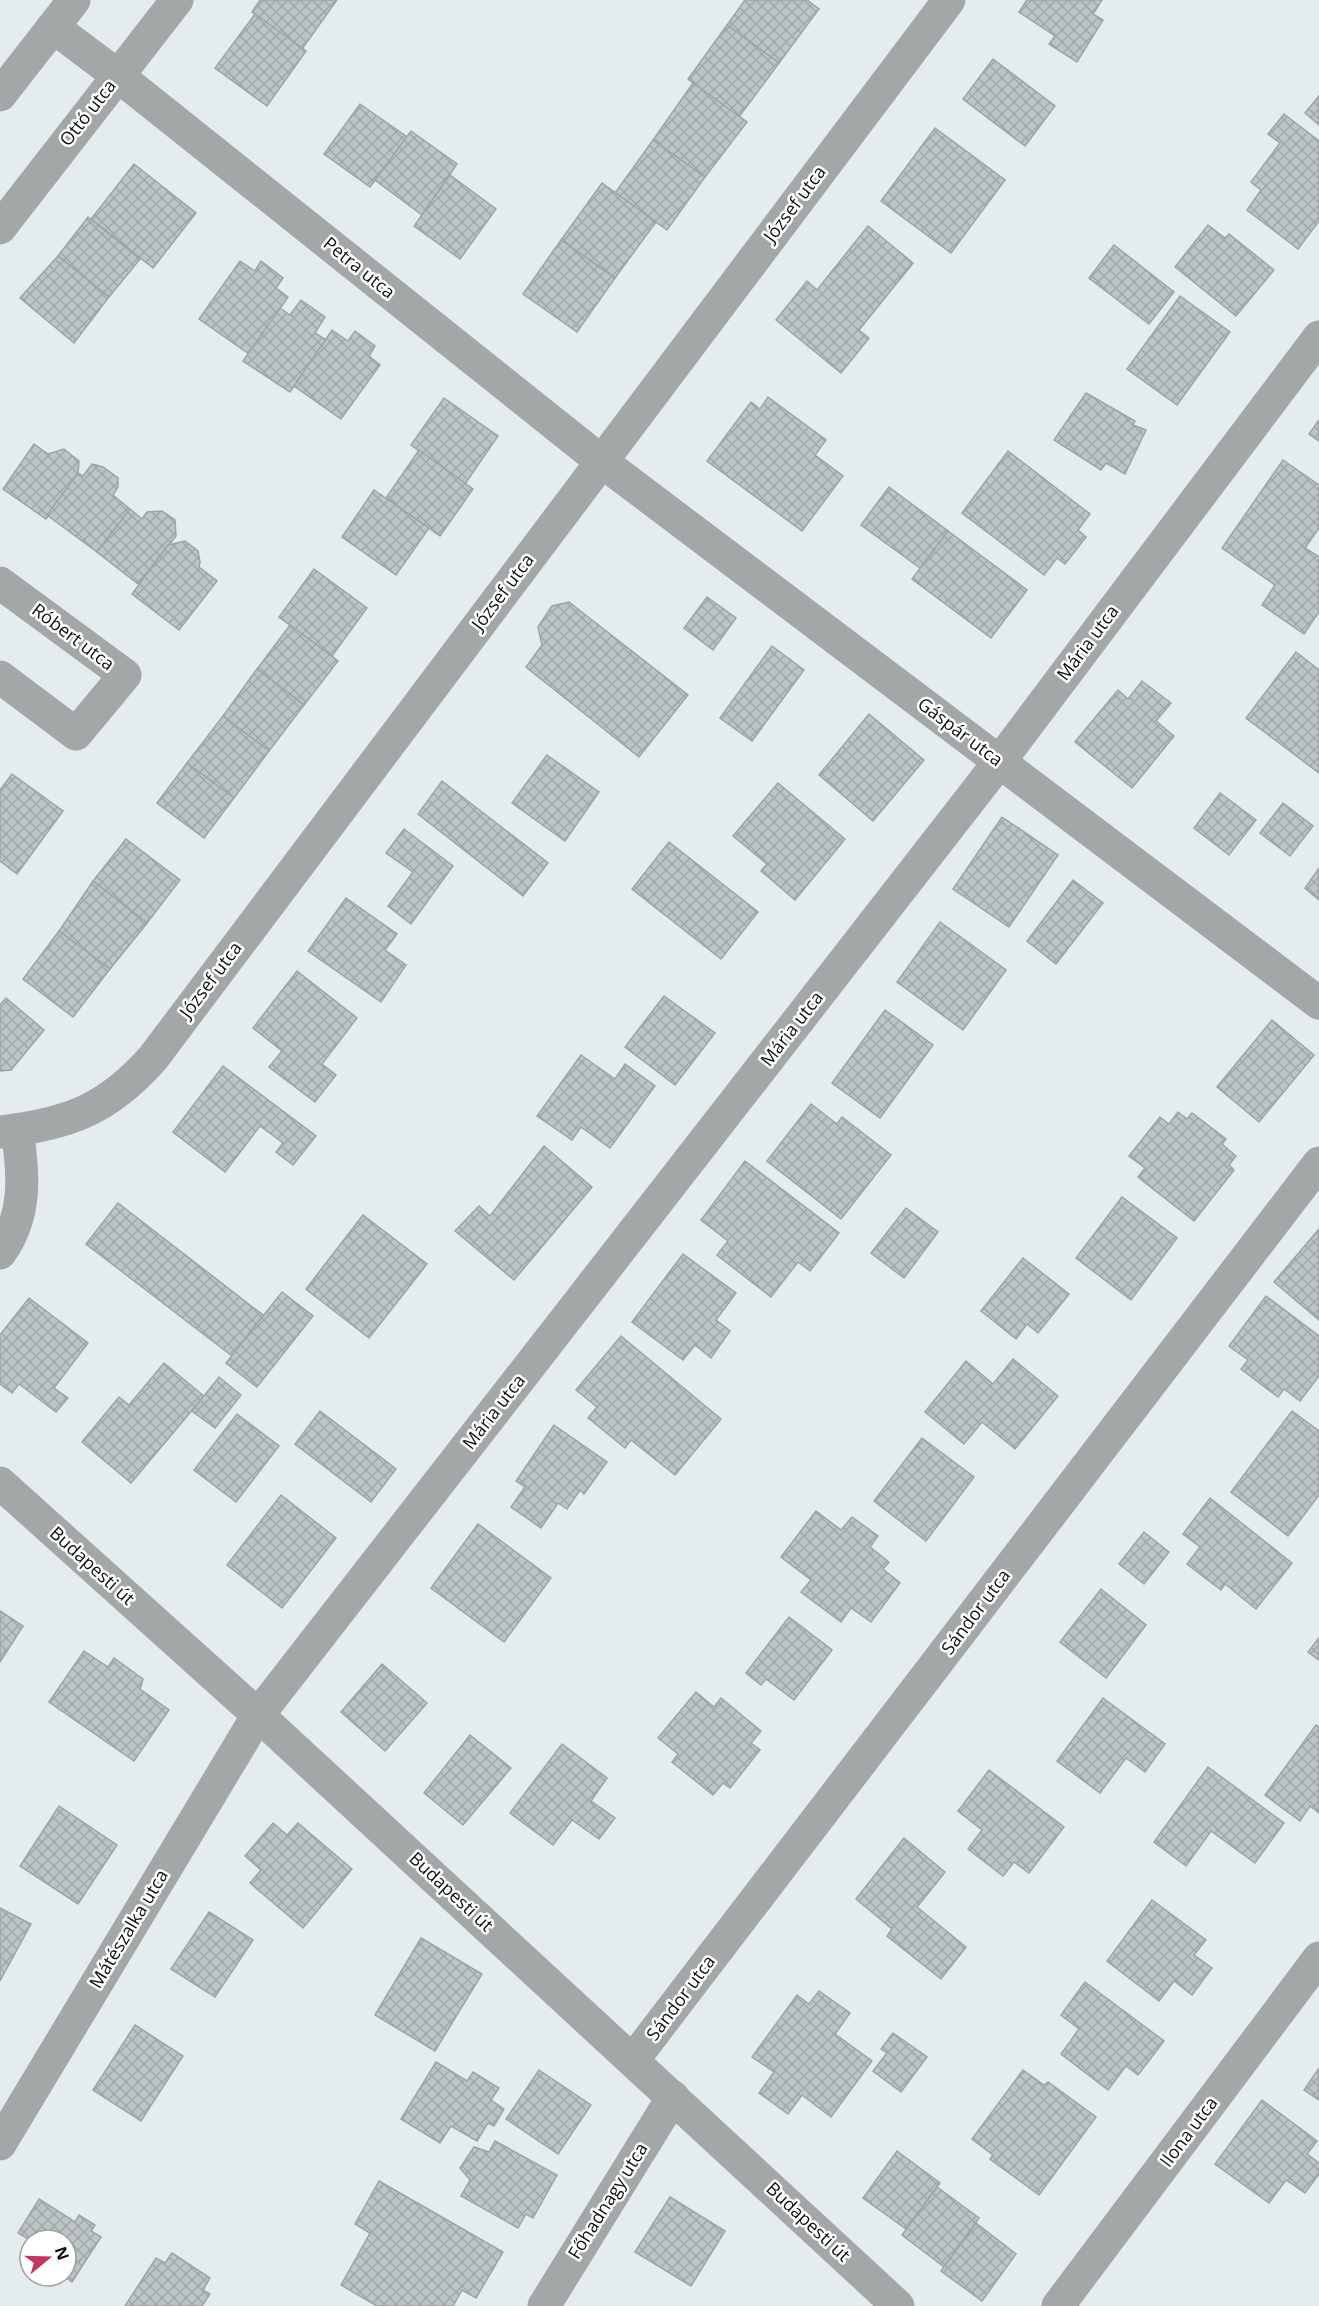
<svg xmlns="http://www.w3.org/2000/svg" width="1319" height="2306" font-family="'Open Sans',sans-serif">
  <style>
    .building { fill: url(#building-cross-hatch); stroke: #9ea4a6; stroke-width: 1.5 }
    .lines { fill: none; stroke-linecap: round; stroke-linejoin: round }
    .minor { stroke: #a4a7a8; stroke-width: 33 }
    .labels { text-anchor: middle; stroke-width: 5; stroke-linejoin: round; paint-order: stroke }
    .street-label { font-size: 18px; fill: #0d0f10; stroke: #fff }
  </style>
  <defs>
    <pattern id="building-cross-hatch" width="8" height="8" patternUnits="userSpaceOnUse" patternTransform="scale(1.5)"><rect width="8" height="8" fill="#bdc4c5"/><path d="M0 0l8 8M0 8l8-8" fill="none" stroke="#a1a7a8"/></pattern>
  </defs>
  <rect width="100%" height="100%" fill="#e5ecee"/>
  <g class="building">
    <path d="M260,0h77l-35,49 -50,-37z"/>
    <path d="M745,0h62l12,9 -40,54 -52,-38z"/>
    <path d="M1027,0h75l-9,14 10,6 -26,42 -28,-18 6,-8 -36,-24z"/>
    <path d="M255,14l51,37 -39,55 -52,-38z"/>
    <path d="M727,25l52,38 -40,54 -51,-38z"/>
    <path d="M993,59l62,47 -30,40 -62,-47z"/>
    <path d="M693,83l54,39 -42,55 -52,-37z"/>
    <path d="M1319,96v29l-14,-12z"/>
    <path d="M360,104l47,33 -37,50 -46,-33z"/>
    <path d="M1284,114l35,27v80l-21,28 -51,-39 14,-20 -10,-8 29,-39 -12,-9z"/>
    <path d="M935,128l70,52 -54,73 -70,-52z"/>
    <path d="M411,131l46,33 -35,51 -47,-35z"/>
    <path d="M653,140l52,37 -38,53 -52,-37z"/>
    <path d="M134,164l62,49 -43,55 -62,-49z"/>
    <path d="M450,175l46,34 -36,50 -46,-33z"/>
    <path d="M602,183l54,39 -41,56 -54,-38z"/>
    <path d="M88,217l52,42 -31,38 -51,-41z"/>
    <path d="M1208,225l17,13 4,-4 45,36 -38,46 -61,-49z"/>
    <path d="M868,226l45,37 -54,67 10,8 -28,35 -65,-53 31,-39 10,9z"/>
    <path d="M561,240l54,38 -38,54 -54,-38z"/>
    <path d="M1114,245l60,47 -25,32 -60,-46z"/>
    <path d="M58,256l51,41 -35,46 -54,-45z"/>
    <path d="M240,261l15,10 6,-10 22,17 -7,10 12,9 -39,57 -50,-35z"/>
    <path d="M1180,296l50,36 -53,73 -50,-36z"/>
    <path d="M301,300l24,17 -10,16 11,7 -36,52 -47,-31 37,-53 10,7z"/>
    <path d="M332,330l16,11 7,-10 20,15 -6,10 11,9 -39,54 -47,-33z"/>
    <path d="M1086,393l49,28 -2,4 13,5 -21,44 -19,-11 -5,7 -47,-30z"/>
    <path d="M768,397l58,43 -11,15 28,21 -41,55 -95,-70 44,-59 9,7z"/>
    <path d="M444,398l54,38 -33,48 -54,-39z"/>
    <path d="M1319,420v21l-10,-7z"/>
    <path d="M34,444l14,10 16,-5 15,12 -1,12 -32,46 -43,-30z"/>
    <path d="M419,450l54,39 -33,47 -54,-38z"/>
    <path d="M1008,451l82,63 -12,16 8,7 -21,27 -8,-6 -13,17 -82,-62z"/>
    <path d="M1283,460l36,25v43l-14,20 14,9v55l-15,22 -42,-29 13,-20 -53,-37z"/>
    <path d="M92,464l11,3 15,11v9l-5,8 17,14 -33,43 -50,-37 31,-42 5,3z"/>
    <path d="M889,487l59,44 -28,37 -59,-43z"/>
    <path d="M374,490l55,38 -33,47 -54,-38z"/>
    <path d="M130,509l12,10 5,-7 15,-1 13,9 1,16 -38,48 -41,-32z"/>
    <path d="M948,531l79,59 -36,48 -79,-59z"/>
    <path d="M185,541l13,10 2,11 -1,5 18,14 -38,49 -47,-36 36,-49z"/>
    <path d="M314,569l53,39 -35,48 -53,-39z"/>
    <path d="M707,597l29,21 -23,32 -29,-22z"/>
    <path d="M569,602l119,93 -49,62 -113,-90 16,-22 -4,-18 14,-21z"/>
    <path d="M290,625l48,36 -34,44 -47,-36z"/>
    <path d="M772,646l32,24 -52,71 -32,-23z"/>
    <path d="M1296,652l23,18v103l-73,-55z"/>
    <path d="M257,669l47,36 -35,46 -46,-35z"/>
    <path d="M1142,681l29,22 -15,18 18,15 -42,52 -57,-46 43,-52 10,9z"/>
    <path d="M869,714l55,46 -51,61 -54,-46z"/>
    <path d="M223,716l46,35 -35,47 -47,-35z"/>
    <path d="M547,755l52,37 -34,49 -53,-38z"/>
    <path d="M187,763l47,35 -30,40 -47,-35z"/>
    <path d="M12,774l51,37 -46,63 -17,-13v-71z"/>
    <path d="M442,781l106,82 -25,33 -105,-82z"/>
    <path d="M778,783l67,56 -50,61 -34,-29 6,-7 -34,-28z"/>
    <path d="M1220,793l36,27 -27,35 -35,-27z"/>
    <path d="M1283,803l30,23 -23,30 -30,-23z"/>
    <path d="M1002,817l56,38 -49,72 -56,-38z"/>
    <path d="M404,829l49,37 -42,58 -23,-18 25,-34 -27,-19z"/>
    <path d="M126,839l54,41 -33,43 -54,-42z"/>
    <path d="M669,842l89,70 -37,47 -89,-70z"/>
    <path d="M1319,868v32l-14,-12z"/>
    <path d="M1073,880l30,23 -47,61 -29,-23z"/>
    <path d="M93,881l54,42 -37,46 -51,-38z"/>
    <path d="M346,898l51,36 -12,16 21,15 -25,37 -73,-51z"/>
    <path d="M940,922l66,48 -43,60 -66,-48z"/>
    <path d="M59,931l51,38 -37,48 -50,-38z"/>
    <path d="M297,971l60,47 -35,46 14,11 -21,27 -46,-35 13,-16 -29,-23z"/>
    <path d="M664,996l51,37 -40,52 -50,-38z"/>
    <path d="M6,998l38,32 -33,40 -11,1v-66z"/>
    <path d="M885,1010l48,35 -53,73 -48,-35z"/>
    <path d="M1272,1020l42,35 -55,67 -42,-35z"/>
    <path d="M581,1055l34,24 10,-15 30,22 -45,62 -29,-21 -9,13 -35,-24z"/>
    <path d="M223,1066l93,70 -23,29 -17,-13 7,-9 -23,-17 -35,46 -52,-40z"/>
    <path d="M811,1104l26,20 5,-7 49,38 -50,64 -74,-58z"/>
    <path d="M1178,1112l9,7 5,-6 34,26 -4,5 14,12 -7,9 5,5 -40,51 -56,-44 7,-9 -16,-12 31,-39 9,7z"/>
    <path d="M544,1146l48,41 -78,93 -59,-49 24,-25 11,10z"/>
    <path d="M745,1161l94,72 -29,38 -12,-9 -27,35 -54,-42 11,-14 -27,-21z"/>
    <path d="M1122,1197l55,41 -46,62 -55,-42z"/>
    <path d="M118,1203l145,112 -31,41 -146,-112z"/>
    <path d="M906,1208l32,24 -34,46 -33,-25z"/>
    <path d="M363,1215l64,49 -58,74 -63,-49z"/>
    <path d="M1319,1229v91l-45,-38z"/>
    <path d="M683,1254l53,39 -20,27 14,11 -19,27 -16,-13 -12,15 -51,-38z"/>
    <path d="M1023,1258l46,36 -31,39 -11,-9 -11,15 -35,-28z"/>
    <path d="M282,1292l31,24 -56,71 -31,-24z"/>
    <path d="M1266,1296l53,40v40l-19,25 -16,-12 -6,8 -37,-28 7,-9 -19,-14z"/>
    <path d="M29,1298l59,45 -34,45 14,10 -12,14 -37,-28 -7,9 -12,-9v-49z"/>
    <path d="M621,1336l100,83 -46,56 -44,-35 -6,8 -37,-30 9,-11 -21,-17z"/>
    <path d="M1013,1359l45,37 -43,53 -33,-27 -18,22 -39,-32 41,-51 27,23z"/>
    <path d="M164,1363l40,33 -73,87 -49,-41 37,-45 10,8z"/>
    <path d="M219,1377l22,18 -26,33 -23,-17z"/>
    <path d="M320,1411l76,58 -25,33 -76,-58z"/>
    <path d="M1292,1411l27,20v64l-31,41 -57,-44z"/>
    <path d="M237,1414l42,32 -43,56 -42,-32z"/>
    <path d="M554,1425l53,37 -23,32 -4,-4 -13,19 -9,-6 -17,25 -30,-21 14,-20 -9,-6z"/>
    <path d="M922,1438l52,39 -48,64 -52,-40z"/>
    <path d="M281,1495l55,43 -54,70 -55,-43z"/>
    <path d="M1210,1498l82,65 -36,46 -31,-25 -4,6 -34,-26 13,-17 -17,-13z"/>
    <path d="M816,1511l25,19 11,-13 26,19 -8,11 19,15 -6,7 17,14 -29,39 -20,-14 -10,14 -40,-30 10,-12 -30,-23z"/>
    <path d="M478,1524l73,54 -47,64 -73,-54z"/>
    <path d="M1144,1532l25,20 -25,32 -25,-20z"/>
    <path d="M1101,1589l45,36 -40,53 -46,-36z"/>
    <path d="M0,1611l23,15 -23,36z"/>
    <path d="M789,1617l43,33 -38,50 -28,-21 -5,6 -15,-12z"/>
    <path d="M1319,1638v22l-11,-8z"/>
    <path d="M84,1651l24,16 6,-9 29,21 -3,10 29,21 -35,51 -85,-59z"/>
    <path d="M382,1664l45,39 -42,48 -44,-39z"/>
    <path d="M696,1692l18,15 7,-9 40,33 -10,12 9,7 -30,38 -7,-5 -10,12 -41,-33 6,-8 -20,-16z"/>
    <path d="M1103,1698l62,46 -20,28 -19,-14 -26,35 -43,-32z"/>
    <path d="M1316,1725l3,2v86l-9,-7 -10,15 -35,-26z"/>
    <path d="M470,1735l41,33 -48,57 -39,-32z"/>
    <path d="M562,1744l45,34 -16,23 24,17 -16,21 -27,-19 -19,25 -43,-32z"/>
    <path d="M1208,1767l76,56 -29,40 -44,-32 -25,35 -32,-24z"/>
    <path d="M989,1770l75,57 -35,46 -15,-11 -11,14 -35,-27 14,-19 -24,-19z"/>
    <path d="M59,1806l58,39 -39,59 -58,-38z"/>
    <path d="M273,1823l14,12 11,-12 54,46 -49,59 -53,-45 11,-13 -16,-14z"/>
    <path d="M904,1838l41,34 -28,35 49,40 -25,32 -54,-43 5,-7 -36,-30z"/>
    <path d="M1152,1900l54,40 -12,15 18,13 -20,27 -18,-14 -15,20 -52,-40z"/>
    <path d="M0,1908l31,16 -31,57z"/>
    <path d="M209,1912l44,28 -38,57 -44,-28z"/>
    <path d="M421,1938l61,36 -47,77 -60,-36z"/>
    <path d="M1085,1982l79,59 -26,34 -12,-9 -18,24 -47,-36 18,-25 -18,-14z"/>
    <path d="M819,1991l31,22 -15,21 37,27 -41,56 -29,-22 -14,19 -29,-21 15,-21 -22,-15 45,-62 12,9z"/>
    <path d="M135,2025l48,31 -42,65 -48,-31z"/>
    <path d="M893,2033l34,24 -26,35 -28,-21 14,-18 -6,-4z"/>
    <path d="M436,2062l31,19 6,-9 26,16 -8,12 13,9 -10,17 -6,-3 -11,18 -26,-15 -11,17 -39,-24z"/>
    <path d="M1319,2068v32l-15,-10z"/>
    <path d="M539,2070l52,35 -33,49 -52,-35z"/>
    <path d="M1023,2070l21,15 4,-3 48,35 -57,78 -49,-36 3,-4 -21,-16z"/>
    <path d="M1262,2100l55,41 -10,13 12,9v11l-14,19 -19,-13 -17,23 -54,-39z"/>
    <path d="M495,2141l62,34 -24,43 -7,-4 -8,14 -57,-32 9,-16 -10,-12 14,-21 15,5z"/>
    <path d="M897,2151l43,32 -34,46 -43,-31z"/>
    <path d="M379,2181l124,71 -27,46 -14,-8 -9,16h-76l-36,-21 29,-52 -15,-9z"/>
    <path d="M937,2187l42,31 -35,49 -42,-32z"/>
    <path d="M670,2197l55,34 -34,55 -56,-34z"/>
    <path d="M39,2199l36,23 4,-7 16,10 -4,6 10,6 -29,45 -8,-6h2v-36h-36l-12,-7z"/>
    <path d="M976,2223l40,31 -34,47 -41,-30z"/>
    <path d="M172,2253l38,25 -7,12 7,4 -8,12h-77l31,-48 9,5z"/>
  </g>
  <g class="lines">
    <g class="minor">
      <path d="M53,27l64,48 484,386 718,542"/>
      <path d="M0,95l74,-95"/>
      <path d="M0,228l177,-228"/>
      <path d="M0,583l125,92 -49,59 -76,-57"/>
      <path d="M0,1132c68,-8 107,-22 153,-74l796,-1058"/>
      <path d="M0,1253c27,-37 24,-79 17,-123"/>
      <path d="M0,1483l258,232 640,591"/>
      <path d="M633,2060l686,-897"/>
      <path d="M0,2144l258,-429 742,-954 319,-424"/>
      <path d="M544,2306l129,-209"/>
      <path d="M1058,2306l261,-348"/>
    </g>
  </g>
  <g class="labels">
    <g class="street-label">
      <text transform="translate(88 113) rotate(-52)" y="6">Ottó utca</text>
      <text transform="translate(795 204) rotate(-53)" y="6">József utca</text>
      <text transform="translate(359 268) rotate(39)" y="6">Petra utca</text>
      <text transform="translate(503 592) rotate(-53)" y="6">József utca</text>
      <text transform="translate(73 637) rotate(37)" y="6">Róbert utca</text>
      <text transform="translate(1088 643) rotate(-53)" y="6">Mária utca</text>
      <text transform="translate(960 732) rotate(37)" y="6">Gáspár utca</text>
      <text transform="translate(211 980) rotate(-53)" y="6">József utca</text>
      <text transform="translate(792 1029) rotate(-52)" y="6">Mária utca</text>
      <text transform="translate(494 1412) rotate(-52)" y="6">Mária utca</text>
      <text transform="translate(92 1566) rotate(42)" y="6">Budapesti út</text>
      <text transform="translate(976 1612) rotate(-53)" y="6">Sándor utca</text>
      <text transform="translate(451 1892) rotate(43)" y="6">Budapesti út</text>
      <text transform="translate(129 1929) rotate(-59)" y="6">Mátészalka utca</text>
      <text transform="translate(681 1998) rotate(-53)" y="6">Sándor utca</text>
      <text transform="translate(1189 2132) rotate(-53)" y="6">Ilona utca</text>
      <text transform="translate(608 2201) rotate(-58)" y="6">Főhadnagy utca</text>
      <text transform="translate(808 2222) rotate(43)" y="6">Budapesti út</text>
    </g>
  </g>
  <g transform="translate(48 2258) rotate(71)"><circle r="28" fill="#ffffff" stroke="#9e9f9f" stroke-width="1.5"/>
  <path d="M0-4.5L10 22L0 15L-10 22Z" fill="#c53763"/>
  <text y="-9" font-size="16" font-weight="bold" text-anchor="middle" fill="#0d0f10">N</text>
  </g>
</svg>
